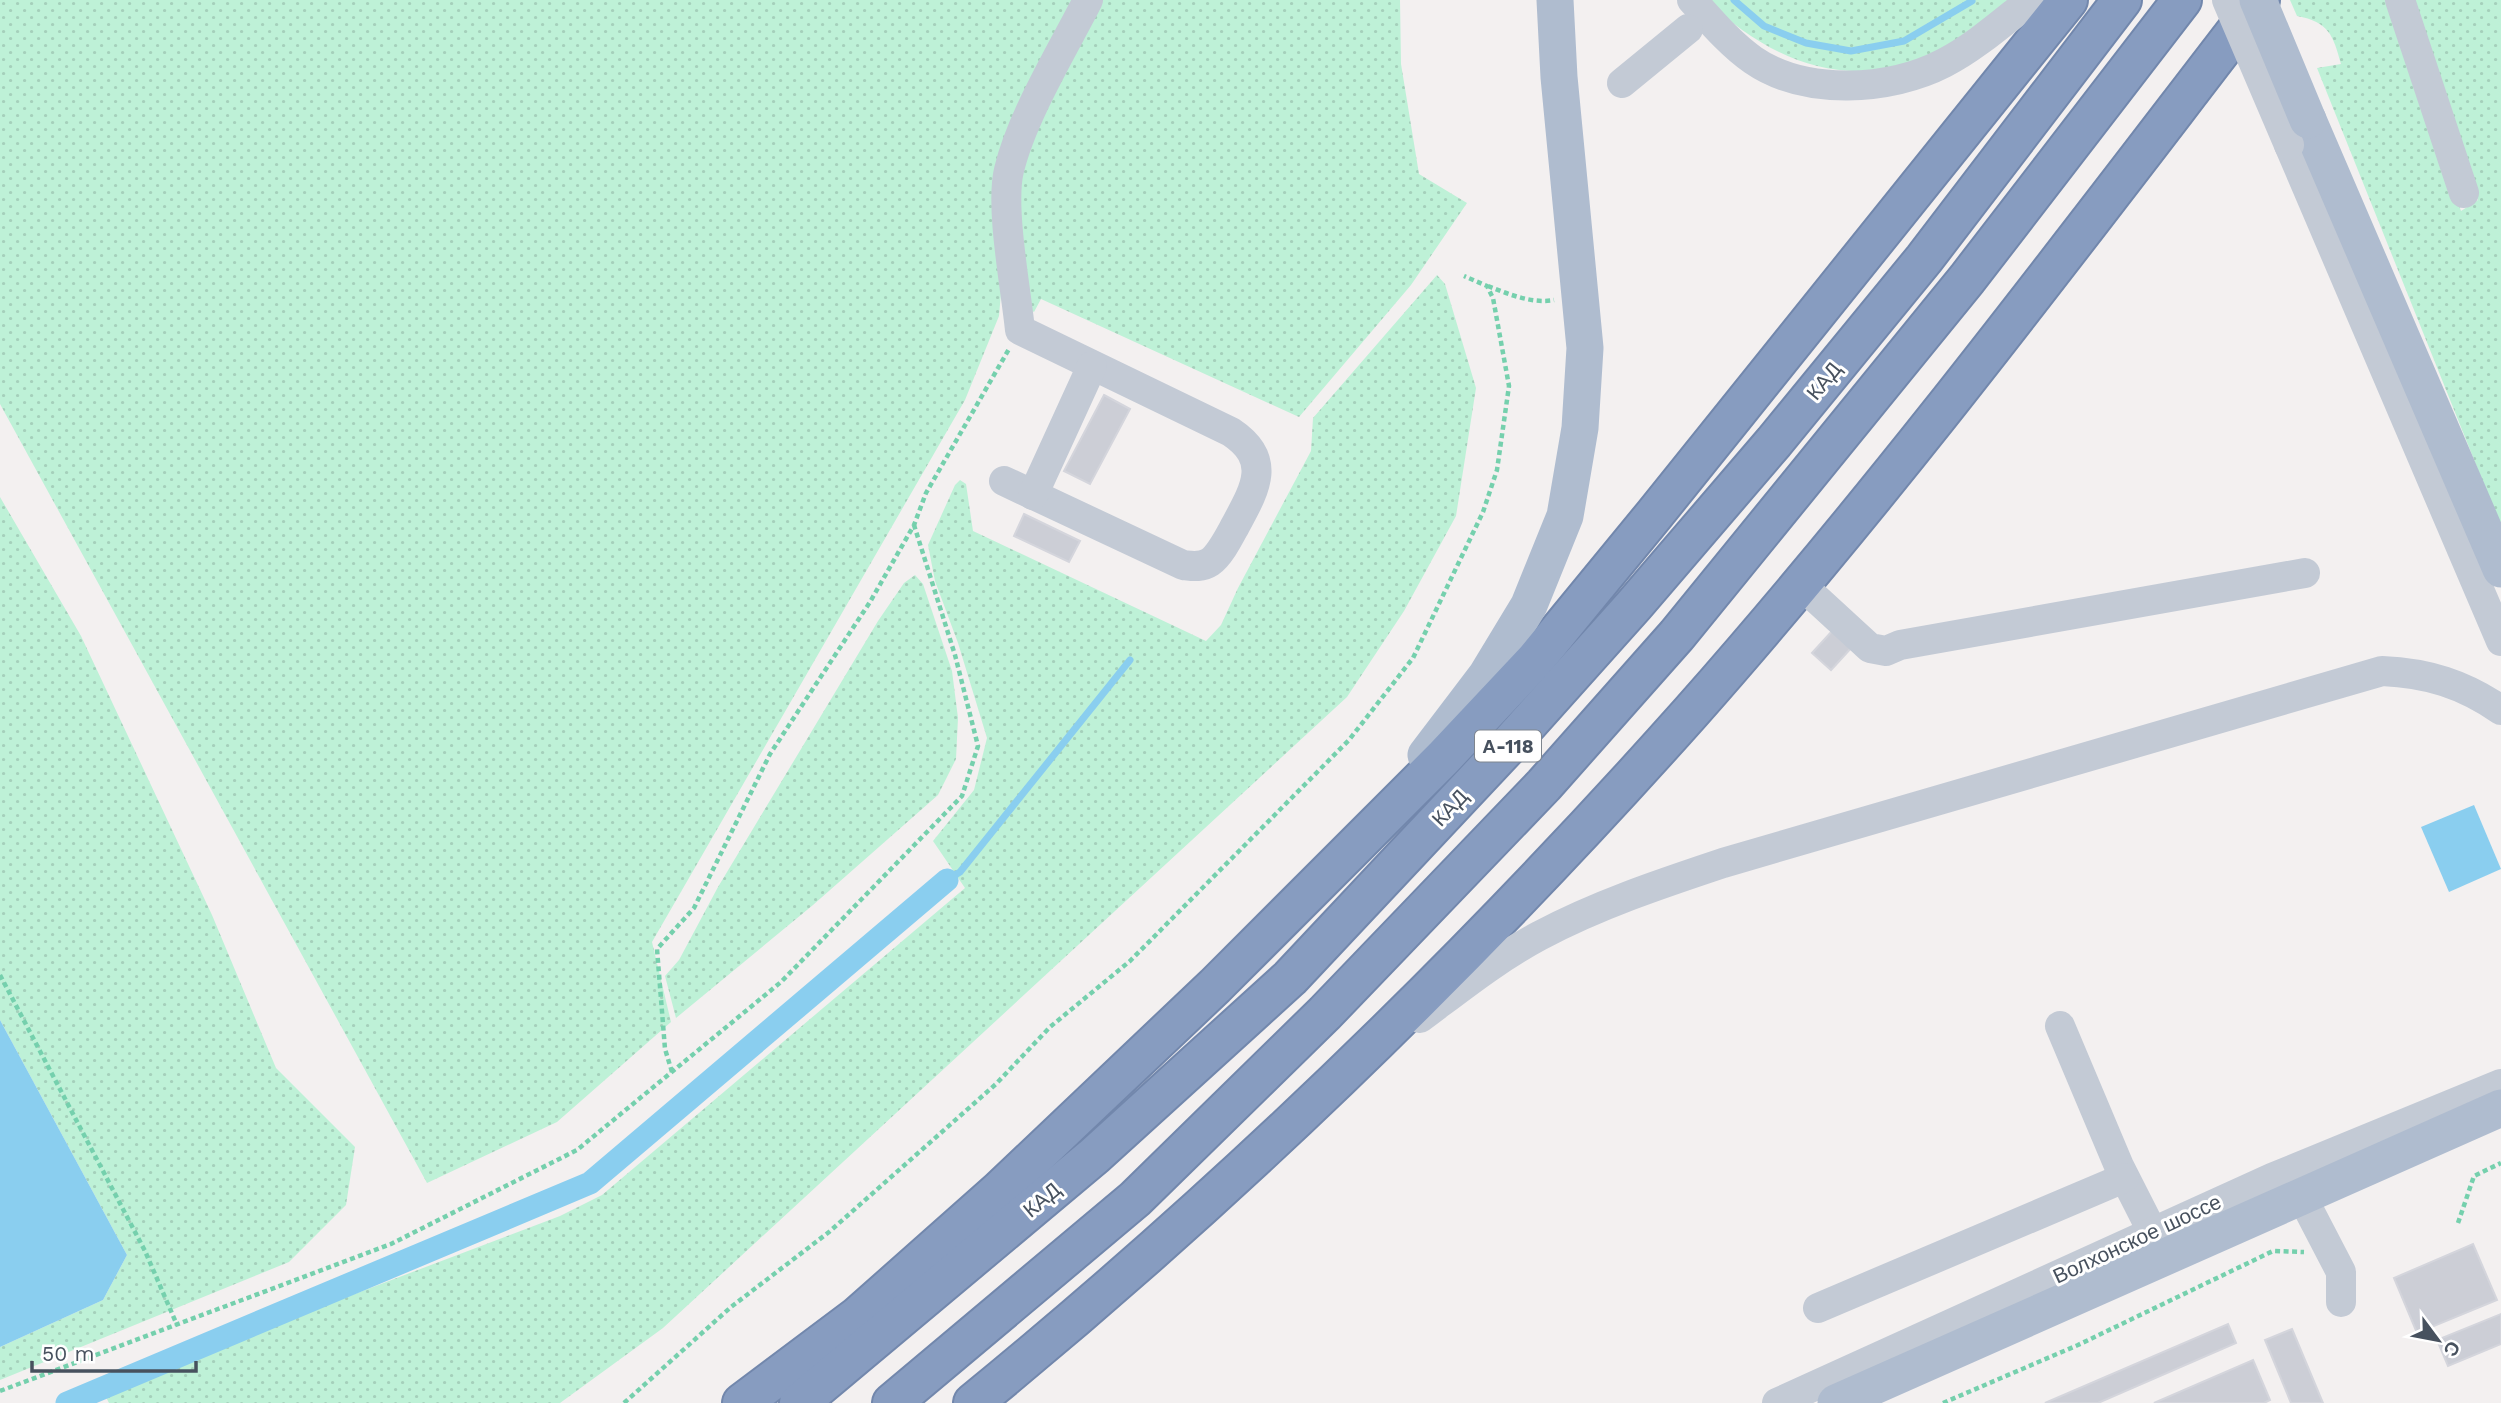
<svg xmlns="http://www.w3.org/2000/svg" width="2501" height="1403" font-family="'Work Sans',sans-serif">
  <style>
    .grass { fill: url(#grass-dots) }
    .water { fill: #8aceef }
    .lines { fill: none; stroke-linecap: round; stroke-linejoin: round }
    .stream { stroke: #8aceef; stroke-width: 7 }
    .canal { stroke: #8aceef; stroke-width: 23 }
    .building { fill: #ccced6; stroke: #d4d5dc; stroke-width: 2 }
    .highway-casing { stroke: #7287ac; stroke-width: 42 }
    .path { stroke: #75d0ad; stroke-width: 4.5; stroke-dasharray: 5 3.5; stroke-linecap: butt }
    .minor { stroke: #c3cad5; stroke-width: 30 }
    .major { stroke: #afbccf; stroke-width: 37 }
    .highway { stroke: #879cc0; stroke-width: 38 }
    .minor-bridge { stroke: #c3cad5; stroke-width: 30 }
    .major-bridge { stroke: #afbccf; stroke-width: 37 }
    .labels { text-anchor: middle; stroke-width: 6; stroke-linejoin: round; paint-order: stroke }
    .shield { fill: #fff; stroke: #7e858e; stroke-width: 2 }
    .shield-label { font-size: 19px; font-weight: bold; fill: #47515e }
    .street-label { font-size: 21px; fill: #47515e; stroke: #fff }
  </style>
  <defs>
    <pattern id="grass-dots" width="8" height="8" patternUnits="userSpaceOnUse" patternTransform="scale(1.75)"><rect width="8" height="8" fill="#bef1d7"/><path d="M2 2h.1M6 6h.1" fill="none" stroke="#a5d0bb" stroke-width="1.8" stroke-linecap="round"/></pattern>
  </defs>
  <rect width="100%" height="100%" fill="#f3f0f0"/>
  <g class="grass">
    <path d="M0,0h1077l-38,78 -35,180 -5,58 -34,84 -313,542 19,80 -114,100 -130,61 -427,-779z"/>
    <path d="M1095,0h305l1,64 18,110 48,29 -56,82 -112,132 -258,-118 -7,13 -6,-4 -9,-96 3,-62z"/>
    <path d="M1706,0h311c-18,12 -35,27 -53,38 -96,59 -180,35 -258,-38z"/>
    <path d="M2290,0h99l72,211 17,-11 -66,-200h89v527l-184,-459 24,-4c-8,-29 -12,-42 -44,-48z"/>
    <path d="M1437,275l8,9 31,104 -20,128 -52,95 -57,86 -684,631 -103,75h-451l-3,-6 217,-91 237,-90 42,-21 363,-307 -32,-47 41,-51 13,-52 -29,-95 -23,-62 -7,-36 27,-60 5,-5 6,4 7,47 233,110 15,-16 17,-37 73,-137 2,-33z"/>
    <path d="M0,497l81,139 131,279 64,153 79,79 -9,58 -57,57 -289,118v-33l103,-47 24,-45 -127,-235z"/>
    <path d="M915,575l8,9 29,87 6,47 -2,41 -18,36 -125,110 -137,113 -11,-42 14,-16 39,-73 160,-266 26,-38z"/>
  </g>
  <g class="water">
    <path d="M2474,805l27,64 -52,23 -28,-65z"/>
    <path d="M0,1020l127,235 -24,45 -103,47z"/>
  </g>
  <g class="lines">
    <g class="stream">
      <path d="M1734,0l30,26 42,17 45,8 53,-10 68,-40"/>
      <path d="M947,880l13,-8 170,-212"/>
    </g>
    <path class="canal" d="M67,1403l523,-220 357,-303"/>
  </g>
  <g class="building">
    <path d="M1104,395l26,14 -40,75 -26,-13z"/>
    <path d="M1024,514l56,27 -11,21 -55,-26z"/>
    <path d="M1834,629l19,17 -22,24 -19,-17z"/>
    <path d="M2473,1244l24,56 -80,33 -23,-55z"/>
    <path d="M2501,1314v30l-53,22 -11,-26z"/>
    <path d="M2228,1324l8,19 -138,60h-53z"/>
    <path d="M2292,1329l31,74h-32l-26,-63z"/>
    <path d="M2253,1360l17,40 -6,3h-110z"/>
  </g>
  <g class="lines">
    <defs>
      <g id="highway">
        <path d="M742,1403l116,-87 141,-125 216,-205 228,-228 92,-98 119,-145 414,-515"/>
        <path d="M799,1403l295,-247 196,-178 217,-231 128,-143 139,-162 150,-183 198,-259"/>
        <path d="M892,1403l243,-204 190,-186 219,-228 133,-150 290,-356 215,-279"/>
        <path d="M973,1403c257,-210 497,-443 718,-691 201,-227 384,-472 569,-712"/>
      </g>
    </defs>
    <use href="#highway" class="highway-casing"/>
    <g class="path">
      <path d="M1488,286c20,8 44,18 66,14"/>
      <path d="M0,975l145,276 32,74"/>
      <path d="M672,1072l-7,-23 -8,-100 37,-41 76,-154 100,-152 44,-77 12,-32 83,-144"/>
      <path d="M2458,1223l16,-47 27,-13"/>
      <path d="M0,1391l391,-147 186,-94 204,-168 181,-186 16,-50 -23,-91 -41,-130"/>
      <path d="M624,1403l107,-96 98,-75 167,-148 54,-57 80,-66 219,-221 64,-82 70,-146 14,-42 12,-84 -16,-88 -6,-12 -23,-10"/>
      <path d="M1943,1403l135,-58 195,-94 31,1"/>
    </g>
    <g class="minor">
      <path d="M1692,0c19,21 38,44 61,60 52,36 137,31 191,3 31,-16 59,-41 87,-63"/>
      <path d="M2400,0l64,193"/>
      <path d="M1622,83l66,-54"/>
      <path d="M2289,145l212,496"/>
      <path d="M1004,481l179,84c9,1 18,3 27,-3 10,-7 19,-25 25,-36 20,-37 38,-66 -4,-94l-211,-102c-4,-41 -20,-123 -11,-160 13,-54 53,-119 79,-170"/>
      <path d="M1033,495l59,-129"/>
      <path d="M1809,592l61,56 16,3 14,-6 405,-72"/>
      <path d="M1420,1018c39,-29 76,-59 119,-82 58,-31 121,-52 184,-73l659,-192c46,2 81,13 119,39"/>
      <path d="M2060,1026l59,140 33,65"/>
      <path d="M2301,1195l40,77v30"/>
      <path d="M1818,1308l306,-130"/>
      <path d="M1777,1403l495,-225 229,-94"/>
    </g>
    <g class="major">
      <path d="M2308,120l193,449"/>
      <path d="M1426,755l60,-79 43,-71 36,-89 15,-88 5,-80 -26,-271 -4,-77"/>
      <path d="M1836,1403l665,-295"/>
    </g>
    <use href="#highway" class="highway"/>
    <path class="minor-bridge" d="M2227,0l62,145"/>
    <path class="major-bridge" d="M2258,0l50,120"/>
  </g>
  <g class="labels">
    <rect class="shield" x="1475" y="730.5" width="66" height="31" rx="5"/>
    <g class="shield-label">
      <text x="1508" y="753">А-118</text>
    </g>
    <g class="street-label">
      <text transform="translate(1824 381) rotate(-51)" y="7">КАД</text>
      <text transform="translate(1450 808) rotate(-47)" y="7">КАД</text>
      <text transform="translate(1042 1200) rotate(-40)" y="7">КАД</text>
      <text transform="translate(2137 1239) rotate(-25)" y="7">Волхонское шоссе</text>
    </g>
  </g>
  <g transform="translate(2438 1340) rotate(122)" stroke="#ffffff" stroke-width="5" paint-order="stroke">
  <path d="M0-5L12 26L0 18L-12 26Z" fill="#47515e"/>
  <text y="-10" font-size="19" font-weight="bold" text-anchor="middle" fill="#47515e">С</text>
  </g>
  <path d="M32 1361v10h164v-10" fill="none" stroke="#47515e" stroke-width="3.5"/>
  <text x="42" y="1361" font-size="21" fill="#47515e" stroke="#ffffff" stroke-width="5" paint-order="stroke">50 m</text>
</svg>
